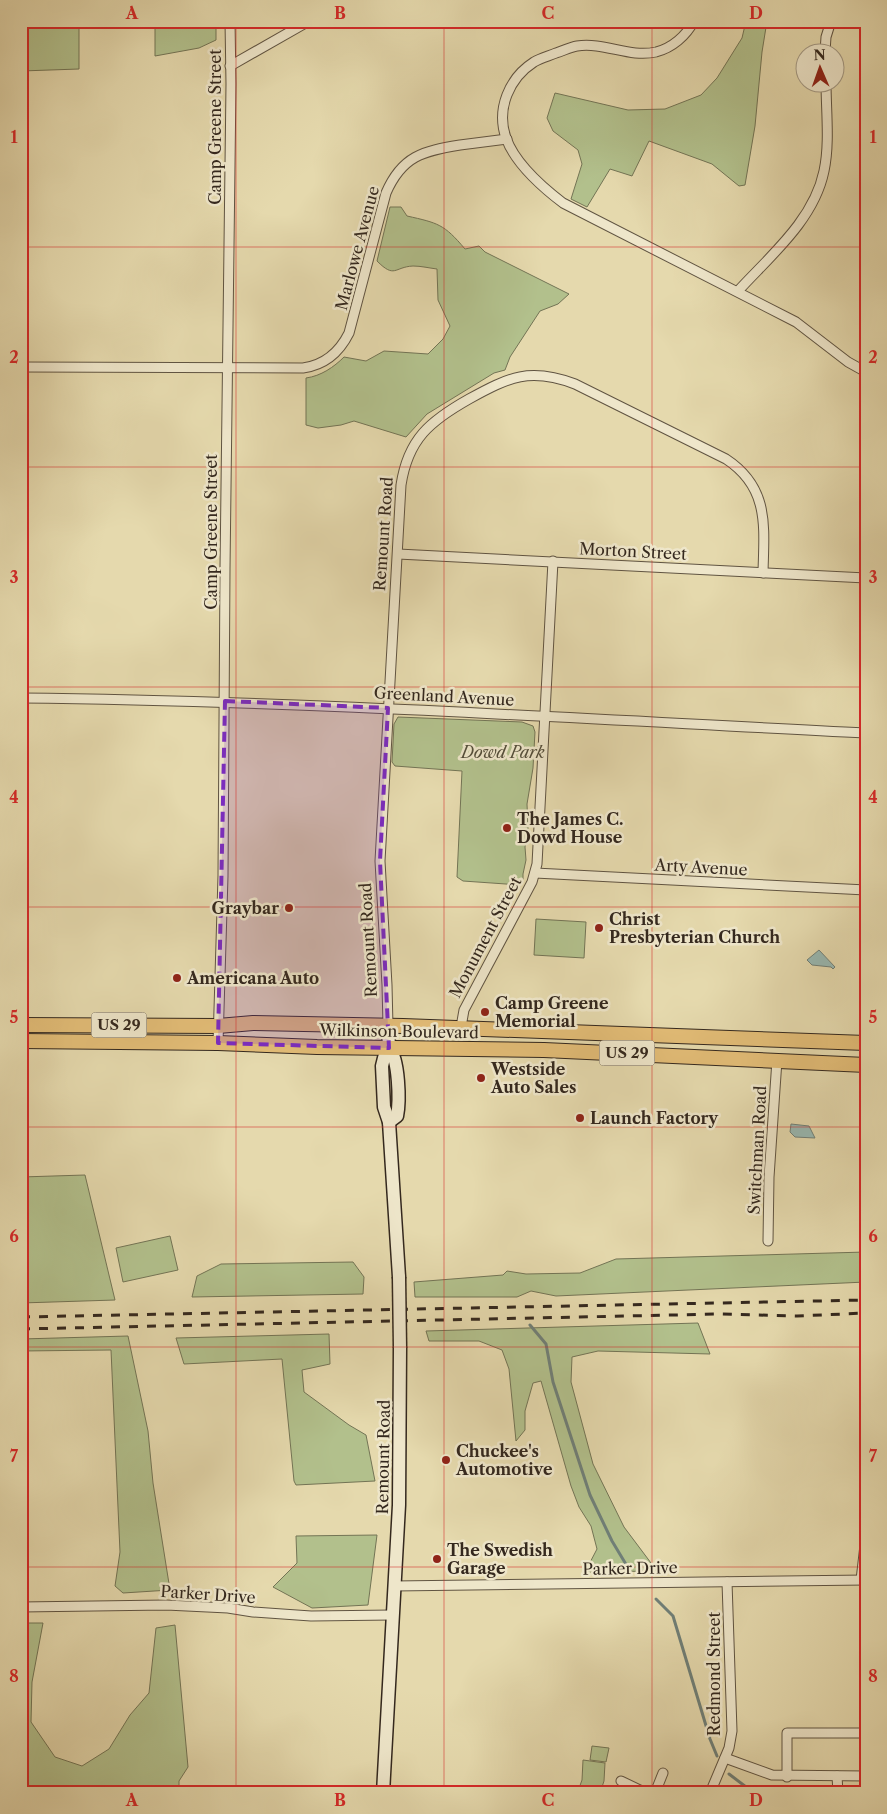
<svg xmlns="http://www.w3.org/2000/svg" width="887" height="1814" font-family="'Libre Caslon Text',serif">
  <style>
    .green { fill: #b2c08c; stroke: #737455 }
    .water { fill: #98b9b3; stroke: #707f77 }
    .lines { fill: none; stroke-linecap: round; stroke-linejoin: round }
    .stream { stroke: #707f77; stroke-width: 3 }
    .minor-casing { stroke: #605442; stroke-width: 11 }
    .secondary-casing { stroke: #34281e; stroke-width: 15 }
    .primary-casing { stroke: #34281e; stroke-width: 16 }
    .minor { stroke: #eee6ca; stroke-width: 9 }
    .secondary { stroke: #eee6ca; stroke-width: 12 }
    .primary { stroke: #e2bc76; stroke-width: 14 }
    .rail { stroke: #34281e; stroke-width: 3; stroke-dasharray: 9 9; stroke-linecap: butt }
    .secondary-bridge-casing { stroke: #34281e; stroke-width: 15; stroke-linecap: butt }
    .secondary-bridge { stroke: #eee6ca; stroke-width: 12 }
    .marked { fill: #7b2cbf; fill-opacity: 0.2; stroke: #7b2cbf; stroke-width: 4; stroke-dasharray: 10 6; stroke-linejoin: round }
    .grid { fill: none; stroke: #d62828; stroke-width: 1; stroke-opacity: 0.55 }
    .poi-dot { fill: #8f2418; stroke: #eee6ca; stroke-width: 2 }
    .labels { text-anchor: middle; stroke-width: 5; stroke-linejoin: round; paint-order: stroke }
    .shield { fill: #eee6ca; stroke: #6c6152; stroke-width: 1 }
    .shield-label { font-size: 15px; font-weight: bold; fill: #34281e }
    .street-label { font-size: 16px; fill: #34281e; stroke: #eee6ca }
    .park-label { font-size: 16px; font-style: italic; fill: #544e3a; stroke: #eee6ca }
    .poi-label { font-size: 16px; font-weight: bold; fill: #34281e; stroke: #eee6ca; text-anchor: start }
    .neatline { fill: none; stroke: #d62828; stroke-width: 2 }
    .grid-label { font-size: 16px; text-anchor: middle; font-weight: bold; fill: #d62828 }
  </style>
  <rect width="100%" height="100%" fill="#e5d9ad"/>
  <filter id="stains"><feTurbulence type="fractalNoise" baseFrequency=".004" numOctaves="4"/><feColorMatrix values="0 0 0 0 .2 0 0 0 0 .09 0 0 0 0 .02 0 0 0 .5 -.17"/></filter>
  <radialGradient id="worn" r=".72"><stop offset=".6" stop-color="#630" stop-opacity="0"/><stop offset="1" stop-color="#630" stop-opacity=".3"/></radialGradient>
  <g class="green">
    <path d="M21,21h58v48l-58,2z"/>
    <path d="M155,21h61v19l-17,8 -44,8z"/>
    <path d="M746,21h21l-5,31 -7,74 -10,59 -6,1 -27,-22 -63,-23 -17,35 -22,-7 -23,38 -16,-8 11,-35 -4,-14 -25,-19 -6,-13 8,-25 73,17 37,-1 36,-14 16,-17 25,-40z"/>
    <path d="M390,207h11l6,9c31,7 37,8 58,33l14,-3 6,6 84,42 -11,10 -18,7 -30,46 -5,13 -11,3 -67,41 -21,23 -52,-16 -13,4 -23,3 -12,-3v-47c15,-2 28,-11 38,-21l22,4 18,-10 44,3 15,-15 7,-13 -12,-26 -1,-31c-8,-1 -16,-3 -24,-3 -19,1 -18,13 -36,-5z"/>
    <path d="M398,717l124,5 11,4 2,6 -2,36 -6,36 1,24 -3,19 1,13 -3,14v5l-3,6 -57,-4 -6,-4 5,-106 -67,-5 -3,-4 2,-38z"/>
    <path d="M536,919l50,3 -2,36 -50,-3z"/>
    <path d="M85,1175l30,125 -94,3v-126z"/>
    <path d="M170,1236l8,34 -55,12 -7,-34z"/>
    <path d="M866,1252v30l-310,14 -25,-5 -14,6h-102l-1,-15 89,-7 4,-4 19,3 54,-1 36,-14z"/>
    <path d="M353,1262l11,15 -1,17 -171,3 5,-21 24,-12z"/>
    <path d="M698,1323l12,31 -112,-3 -26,6 -1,25 22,82 31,63 33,44 -72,1 12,-23 -6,-23 -12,-19 -8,-21 -30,-105 -8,2 -8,28v19l-9,11 -7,-72 -7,-19 -23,-9h-50l-3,-10z"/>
    <path d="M329,1334l1,30 -28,6 2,22 45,33 17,10 9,46 -79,4 -2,-4 -12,-122 -98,5 -8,-26z"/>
    <path d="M128,1336l20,95 5,52 17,107 -47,3 -8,-7 5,-34 -9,-202 -90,1v-12z"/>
    <path d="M377,1535l-9,70 -56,3 -39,-21 24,-24 -1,-27z"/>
    <path d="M21,1623h22l-11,59 -1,40 24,35 27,9 27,-17 21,-34 19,-22 7,-65 19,-3 13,142 -9,14v12h-158z"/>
    <path d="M592,1746l17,2 -3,14 -16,-2z"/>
    <path d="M583,1760l22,3 -1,18 -4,12h-18l-4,-2 4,-11z"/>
  </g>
  <g class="water">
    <path d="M819,950l16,17 -2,2 -2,-2 -19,-2 -5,-5z"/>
    <path d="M791,1124l18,2 6,12 -20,-1 -5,-5z"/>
  </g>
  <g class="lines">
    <g class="stream">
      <path d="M530,1325l16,19 7,38 37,113 22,46 15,25"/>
      <path d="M21,1596h1"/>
      <path d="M656,1599l17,17 37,123 7,17"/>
      <path d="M21,1634l6,-11 -5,-9"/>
      <path d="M729,1774l25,19"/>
    </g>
    <defs>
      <g id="minor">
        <path d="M694,21c-8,15 -22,27 -38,31 -27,6 -51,-10 -79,-6 -7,1 -14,5 -21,7 -7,3 -15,5 -22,9 -25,16 -38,47 -28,76 9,25 36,49 57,65l233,119 52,40 18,10"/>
        <path d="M825,52l1,-15 5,-16"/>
        <path d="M230,66l79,-45"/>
        <path d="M738,291c32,-35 76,-71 86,-120 6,-28 2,-60 2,-89"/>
        <path d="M21,367l282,1c22,-3 36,-15 46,-35l37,-140c16,-37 37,-42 74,-48 15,-2 31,-4 47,-6"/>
        <path d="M398,554l468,24"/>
        <path d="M21,698c282,3 563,21 845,35"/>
        <path d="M535,873l331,17"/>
        <path d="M388,1026l-1,-41 -7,-124 21,-376c7,-46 29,-64 68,-86 40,-22 61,-32 106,-15l151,75c44,29 38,68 37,114"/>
        <path d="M461,1027l3,-17 68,-128 5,-18 16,-303"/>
        <path d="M218,1043l5,-167 2,-307 6,-485 -1,-63"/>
        <path d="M768,1241l1,-64 8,-117"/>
        <path d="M861,1580l5,-44"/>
        <path d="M394,1586l472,-6"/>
        <path d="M21,1607l145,-2 62,3 25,4 58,4 81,-1"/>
        <path d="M725,1758l47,17 94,1"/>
        <path d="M837,1776l1,17"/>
        <path d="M787,1777v-44h79"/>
        <path d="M621,1781l25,12"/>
        <path d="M655,1793l8,-20"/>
        <path d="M710,1793l19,-45 3,-17 -5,-149"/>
      </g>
      <g id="secondary">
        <path d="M388,1026l1,22 -5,10 -2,8 2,41 5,15 10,155"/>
        <path d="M389,1048c10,11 11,53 8,68l-8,6"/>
        <path d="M383,1793l16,-288 1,-157"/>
      </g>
      <g id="primary">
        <path d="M21,1025l197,1 35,-3 150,3 463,17"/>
        <path d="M21,1041l197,2 99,4 227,3 322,15"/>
      </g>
    </defs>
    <use href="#minor" class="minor-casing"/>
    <use href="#secondary" class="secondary-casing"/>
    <use href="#primary" class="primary-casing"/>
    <use href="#minor" class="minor"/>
    <use href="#secondary" class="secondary"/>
    <use href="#primary" class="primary"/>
    <g class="rail">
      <path d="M21,1317l845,-17"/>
      <path d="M21,1329l698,-15 78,2 69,-3"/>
    </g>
    <defs>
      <path id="secondary-bridge" d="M399,1277l1,71"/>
    </defs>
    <use href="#secondary-bridge" class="secondary-bridge-casing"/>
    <use href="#secondary-bridge" class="secondary-bridge"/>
  </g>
  <path class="marked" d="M225,701l163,7 -8,153 9,187 -171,-5z"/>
  <path class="grid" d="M236,21v1772M444,21v1772M652,21v1772M21,247h845M21,467h845M21,687h845M21,907h845M21,1127h845M21,1347h845M21,1567h845"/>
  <g class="poi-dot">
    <circle cx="507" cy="828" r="5"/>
    <circle cx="289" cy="908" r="5"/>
    <circle cx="599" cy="928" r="5"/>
    <circle cx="177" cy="978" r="5"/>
    <circle cx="485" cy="1012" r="5"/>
    <circle cx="481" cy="1078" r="5"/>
    <circle cx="580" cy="1118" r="5"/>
    <circle cx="446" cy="1460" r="5"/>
    <circle cx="437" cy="1559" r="5"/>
  </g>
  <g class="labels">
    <g class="shield">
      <rect x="91.5" y="1012.5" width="55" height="25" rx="4"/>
      <rect x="599.5" y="1040.5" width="55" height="25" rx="4"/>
    </g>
    <g class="shield-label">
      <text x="119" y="1030">US 29</text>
      <text x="627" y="1058">US 29</text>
    </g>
    <g class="street-label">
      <text transform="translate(215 127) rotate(-90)" y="6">Camp Greene Street</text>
      <text transform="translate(357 248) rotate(-75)" y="6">Marlowe Avenue</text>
      <text transform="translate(211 532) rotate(-90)" y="6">Camp Greene Street</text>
      <text transform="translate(383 534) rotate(-86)" y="6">Remount Road</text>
      <text transform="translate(633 551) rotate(3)" y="6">Morton Street</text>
      <text transform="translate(444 696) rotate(3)" y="6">Greenland Avenue</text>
      <text transform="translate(701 867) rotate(3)" y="6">Arty Avenue</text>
      <text transform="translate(485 937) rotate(-62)" y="6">Monument Street</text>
      <text transform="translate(368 940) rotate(-93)" y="6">Remount Road</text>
      <text transform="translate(399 1031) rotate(1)" y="6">Wilkinson Boulevard</text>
      <text transform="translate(757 1150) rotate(-87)" y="6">Switchman Road</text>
      <text transform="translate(383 1457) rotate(-89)" y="6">Remount Road</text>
      <text transform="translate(630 1568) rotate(-1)" y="6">Parker Drive</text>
      <text transform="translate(208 1594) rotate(4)" y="6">Parker Drive</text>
      <text transform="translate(714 1674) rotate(-90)" y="6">Redmond Street</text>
    </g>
    <g class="park-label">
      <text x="503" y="758">Dowd Park</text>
    </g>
    <g class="poi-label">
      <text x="517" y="825">The James C.<tspan x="517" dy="18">Dowd House</tspan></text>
      <text x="279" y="914" text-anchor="end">Graybar</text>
      <text x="609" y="925">Christ<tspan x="609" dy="18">Presbyterian Church</tspan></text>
      <text x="187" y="984">Americana Auto</text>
      <text x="495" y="1009">Camp Greene<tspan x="495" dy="18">Memorial</tspan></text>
      <text x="491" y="1075">Westside<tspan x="491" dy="18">Auto Sales</tspan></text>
      <text x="590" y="1124">Launch Factory</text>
      <text x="456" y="1457">Chuckee's<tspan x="456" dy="18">Automotive</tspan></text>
      <text x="447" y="1556">The Swedish<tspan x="447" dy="18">Garage</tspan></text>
    </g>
  </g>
  <rect width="887" height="1814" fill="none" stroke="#e5d9ad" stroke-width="55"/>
  <g transform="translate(820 68) rotate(358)"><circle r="24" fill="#eee6ca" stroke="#a49a85"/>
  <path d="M0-4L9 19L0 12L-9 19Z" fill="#8f2418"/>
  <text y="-8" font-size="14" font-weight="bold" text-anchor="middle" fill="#34281e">N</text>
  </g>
  <rect x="28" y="28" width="832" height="1758" class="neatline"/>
  <g class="grid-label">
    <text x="132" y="19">A</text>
    <text x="340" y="19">B</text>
    <text x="548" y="19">C</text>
    <text x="756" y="19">D</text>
    <text x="14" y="143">1</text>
    <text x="873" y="143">1</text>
    <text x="14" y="363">2</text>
    <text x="873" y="363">2</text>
    <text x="14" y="583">3</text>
    <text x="873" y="583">3</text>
    <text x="14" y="803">4</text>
    <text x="873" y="803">4</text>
    <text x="14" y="1023">5</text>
    <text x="873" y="1023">5</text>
    <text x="14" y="1242">6</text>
    <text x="873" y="1242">6</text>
    <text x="14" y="1462">7</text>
    <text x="873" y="1462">7</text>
    <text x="14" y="1682">8</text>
    <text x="873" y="1682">8</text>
    <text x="132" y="1806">A</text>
    <text x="340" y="1806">B</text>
    <text x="548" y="1806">C</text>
    <text x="756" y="1806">D</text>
  </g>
  <rect width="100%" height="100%" filter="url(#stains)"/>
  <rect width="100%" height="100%" fill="url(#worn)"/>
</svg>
